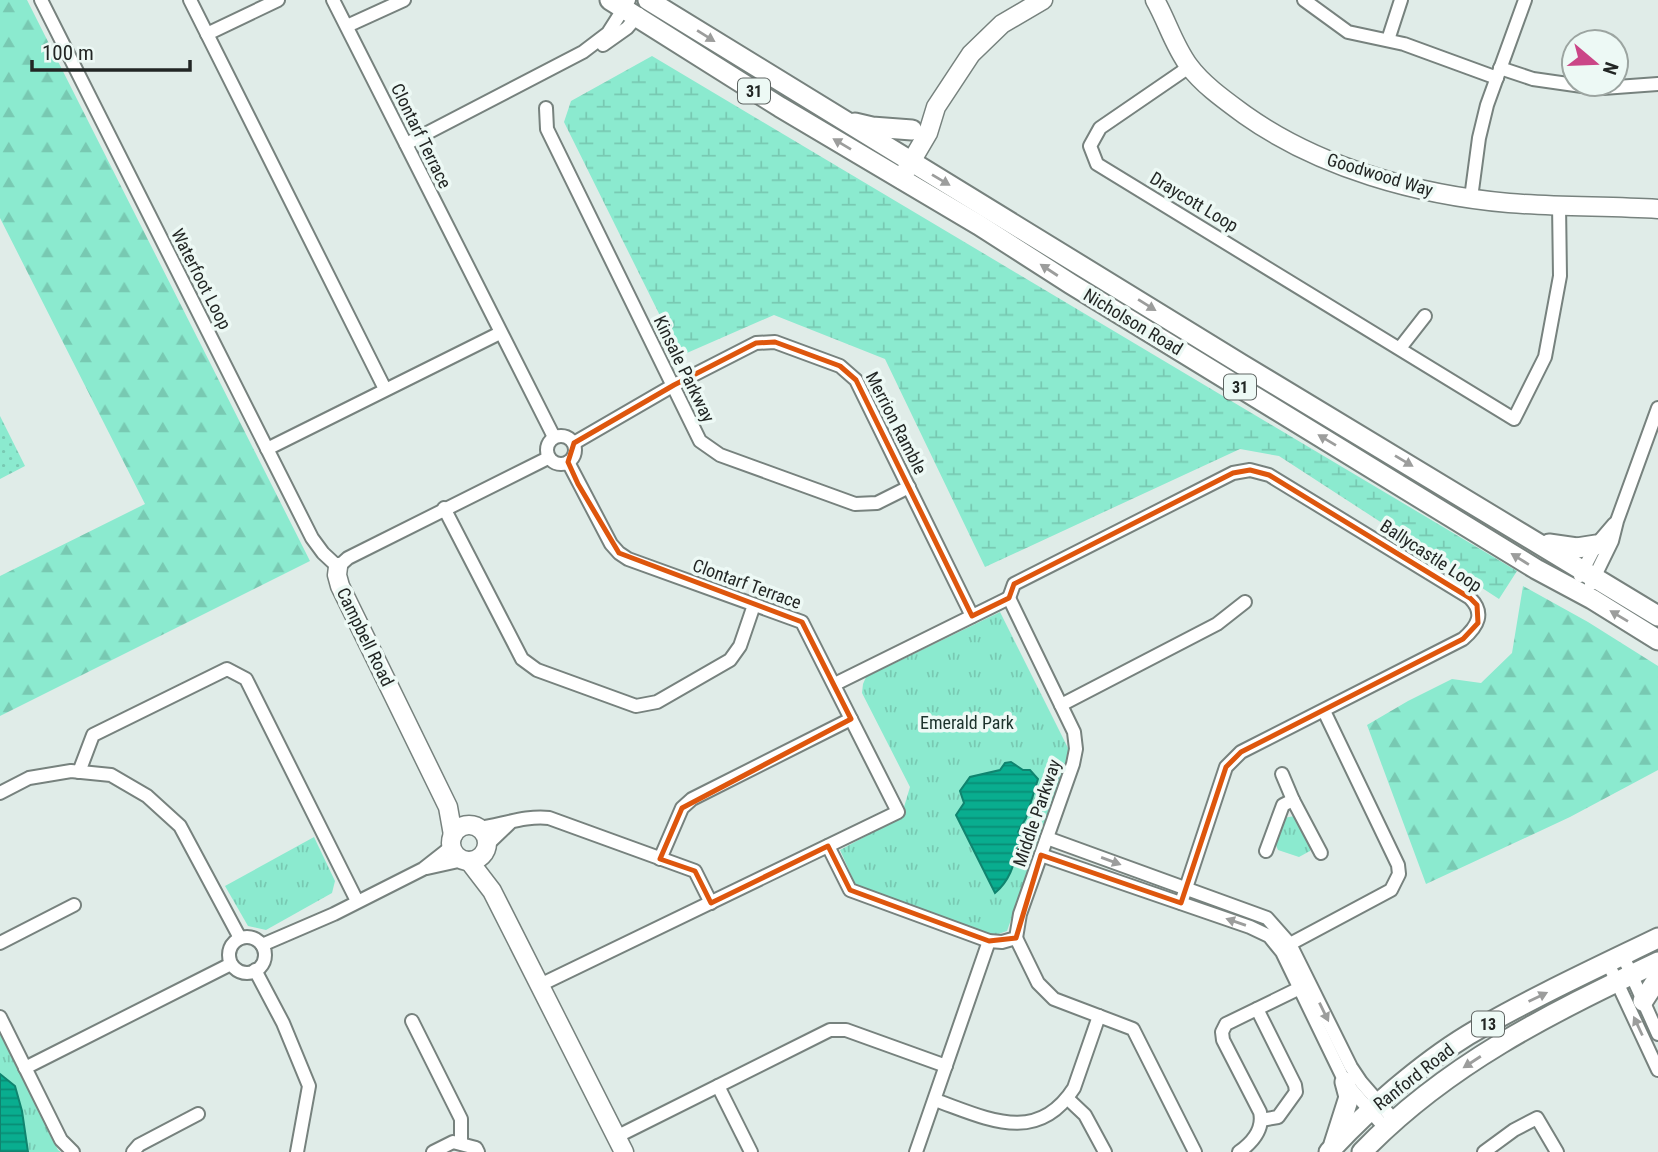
<svg xmlns="http://www.w3.org/2000/svg" width="1658" height="1152" font-family="'Roboto Condensed',sans-serif">
  <style>
    .grass { fill: url(#grass-dots) }
    .forest { fill: url(#forest-firs) }
    .wetland { fill: url(#wetland-marsh) }
    .park { fill: url(#park-tufts) }
    .water { fill: url(#water-rules); stroke: #10846f; stroke-width: 2 }
    .lines { fill: none; stroke-linecap: round; stroke-linejoin: round }
    .street-casing { stroke: #77827e; stroke-width: 16 }
    .secondary-casing { stroke: #77827e; stroke-width: 21 }
    .primary-casing { stroke: #77827e; stroke-width: 23 }
    .street { stroke: #fff; stroke-width: 12 }
    .secondary { stroke: #fff; stroke-width: 18 }
    .primary { stroke: #fff; stroke-width: 19 }
    .oneway { fill: #9c9d9c }
    .marked { fill: none; stroke: #de560d; stroke-width: 5; stroke-linejoin: round }
    .labels { text-anchor: middle; stroke-width: 7; stroke-linejoin: round; paint-order: stroke }
    .shield { fill: #edf9f5; stroke: #5f6563; stroke-width: 2 }
    .shield-label { font-size: 16px; font-weight: bold; fill: #222624 }
    .street-label { font-size: 18px; fill: #222624; stroke: #edf9f5 }
    .park-label { font-size: 18px; fill: #1c322c; stroke: #edf9f5 }
  </style>
  <defs>
    <pattern id="grass-dots" width="8" height="8" patternUnits="userSpaceOnUse" patternTransform="scale(1.75)"><rect width="8" height="8" fill="#8beacf"/><path d="M2 2h.1M6 6h.1" fill="none" stroke="#78c9b2" stroke-width="1.8" stroke-linecap="round"/></pattern>
    <pattern id="forest-firs" width="22" height="20" patternUnits="userSpaceOnUse" patternTransform="scale(1.75)"><rect width="22" height="20" fill="#8beacf"/><path d="M5 1l3.5 6h-7zM16 11l3.5 6h-7z" fill="#78c9b2"/></pattern>
    <pattern id="wetland-marsh" width="20" height="14" patternUnits="userSpaceOnUse" patternTransform="scale(1.75)"><rect width="20" height="14" fill="#8beacf"/><path d="M1 5h8M5 5V1M11 12h8M15 12V8" fill="none" stroke="#78c9b2"/></pattern>
    <pattern id="park-tufts" width="24" height="20" patternUnits="userSpaceOnUse" patternTransform="scale(1.75)"><rect width="24" height="20" fill="#8beacf"/><path d="M3 7l-1-3M5 7V3M7 7l1-3M15 17l-1-3M17 17v-4M19 17l1-3" fill="none" stroke="#78c9b2"/></pattern>
    <pattern id="water-rules" width="6" height="5" patternUnits="userSpaceOnUse" patternTransform="scale(1.75)"><rect width="6" height="5" fill="#09ad8f"/><path d="M0 2.5h6" fill="none" stroke="#098d75"/></pattern>
  </defs>
  <rect width="100%" height="100%" fill="#e0ece8"/>
  <path class="grass" d="M0,416l25,50 -25,13z"/>
  <g class="forest">
    <path d="M0,0h27l283,561 -310,155v-140l145,-72 -145,-286z"/>
    <path d="M1523,586l65,36 70,44v104l-88,47 -144,67 -59,-159 41,-24 44,-22 29,4 31,-30z"/>
  </g>
  <path class="wetland" d="M652,56l865,515 -18,28 -220,-143 -39,-7 -255,118 -100,-208 -111,-44 -94,41 -116,-234 7,-21z"/>
  <g class="park">
    <path d="M1000,612l70,140 -63,179 -17,6 -134,-51 -16,-36 61,-33 9,-30 -48,-94 1,-9 3,-7z"/>
    <path d="M1295,816l16,30 -1,5 -11,6 -21,-7 -3,-7 8,-25z"/>
    <path d="M314,837l21,44 -3,12 -66,37 -18,-4 -23,-40z"/>
    <path d="M0,1031l58,119 3,2h-61z"/>
  </g>
  <g class="water">
    <path d="M1011,762l12,8h7l8,9 -12,39 -8,14 3,5c-6,21 -8,41 -26,56l-39,-78 8,-12 -4,-12 10,-14 30,-7 5,-7z"/>
    <path d="M0,1074l15,12 7,25 6,41h-28z"/>
  </g>
  <g class="lines">
    <defs>
      <g id="street">
        <path d="M41,0l271,538 11,15 15,14 10,-9 200,-100"/>
        <path d="M190,0l195,389"/>
        <path d="M333,0l221,437"/>
        <path d="M1304,0l44,32 56,12 93,34"/>
        <path d="M347,26l57,-26"/>
        <path d="M207,34l71,-34"/>
        <path d="M1388,40l13,-40"/>
        <path d="M603,45l24,-17 12,-14"/>
        <path d="M1189,67l-89,61 -10,18 7,18 417,255 31,-62 15,-81 -1,-72"/>
        <path d="M1500,68l33,11 63,9"/>
        <path d="M1603,88l55,-4"/>
        <path d="M546,108l1,21 153,312 20,14 135,49 22,-1 32,-16"/>
        <path d="M406,144l177,-92 25,-19 21,-33"/>
        <path d="M1471,198l8,-60 8,-33 38,-105"/>
        <path d="M1400,348l25,-32"/>
        <circle cx="561" cy="450" r="14"/>
        <path d="M574,443l100,-58 82,-42 19,-1 65,24 16,14 116,236"/>
        <path d="M267,449l233,-116"/>
        <path d="M444,508l78,151 15,11 99,36 21,-4 73,-42 10,-14 14,-41"/>
        <path d="M1580,576l16,-31 18,-21"/>
        <path d="M1591,584l21,-43 5,-20 41,-113"/>
        <path d="M1009,598l5,-14 219,-111 17,-3 19,5 201,123c15,15 8,28 -7,41l-222,113 -15,15 -45,136"/>
        <path d="M835,684l174,-86"/>
        <path d="M1061,705l156,-81 28,-22"/>
        <path d="M79,772l14,-37 134,-66 19,10 111,222"/>
        <path d="M1282,774l11,26 28,53"/>
        <path d="M0,793l29,-15 42,-7 40,4 36,21 33,30 60,112"/>
        <path d="M478,828c23,-3 49,-13 71,-10l146,53 16,32"/>
        <path d="M1047,838l220,80 23,26 61,123 10,15 33,38"/>
        <path d="M486,846l23,-22"/>
        <path d="M828,846l22,44 139,51 13,1 14,-4 4,-24 53,-150 3,-15 -2,-17 -65,-134"/>
        <path d="M1266,851l17,-46 10,-5"/>
        <path d="M1041,855l209,72 19,9 13,16 63,130 40,46"/>
        <path d="M660,859l22,-51 10,-9 159,-80"/>
        <path d="M427,868l36,-8"/>
        <circle cx="247" cy="955" r="18"/>
        <path d="M1016,938l22,45 16,16 79,30 62,123"/>
        <path d="M0,943l74,-38"/>
        <path d="M262,945l72,-31 89,-45 28,-22"/>
        <path d="M1286,948l4,-4 101,-54 8,-16 -1,-9 -74,-154"/>
        <path d="M1623,956l35,78"/>
        <path d="M1608,963l50,107"/>
        <path d="M255,970l28,53 26,63 -12,66"/>
        <path d="M540,985l358,-173 -96,-190 -174,-63 -9,-6 -8,-9 -43,-82"/>
        <path d="M1257,1009l38,76 1,7 -18,25 -17,3"/>
        <path d="M0,1017l61,123 12,12"/>
        <path d="M412,1021l49,98v23"/>
        <path d="M25,1068l206,-104"/>
        <path d="M718,1086l33,66"/>
        <path d="M1067,1098l18,17 20,37"/>
        <path d="M935,1100c51,18 102,46 139,-12l25,-72"/>
        <path d="M616,1137l214,-107h16l100,36"/>
        <path d="M133,1152l6,-7 59,-31"/>
        <path d="M433,1152l20,-10 23,6 2,4"/>
        <path d="M916,1152l73,-211"/>
        <path d="M1239,1152c14,-10 25,-23 21,-40l-37,-72 -1,-8 4,-8 80,-39"/>
        <path d="M1484,1152l30,-22 23,-12 20,34"/>
      </g>
      <g id="secondary">
        <path d="M1155,0c12,21 19,46 34,66 14,19 37,35 56,49 75,53 173,80 264,88 49,4 100,3 149,6"/>
        <path d="M901,179l27,-46 8,-26 35,-53 31,-30 41,-24"/>
        <path d="M338,567l-1,8 3,11 108,221 5,28"/>
        <circle cx="469" cy="843" r="18"/>
        <path d="M469,861l23,30 132,261"/>
      </g>
      <g id="primary">
        <path d="M610,0l170,107 199,118 92,59 465,285 56,30 66,41"/>
        <path d="M648,0l593,364 417,252"/>
        <path d="M855,123l17,4 40,3"/>
        <path d="M1549,544l28,4 19,-3"/>
        <path d="M1643,1001l15,-23"/>
        <path d="M1334,1144l15,-47 -4,-15"/>
        <path d="M1329,1152c36,-40 93,-89 139,-117 61,-36 126,-66 190,-97"/>
        <path d="M1362,1152c85,-88 187,-138 296,-190"/>
      </g>
    </defs>
    <use href="#street" class="street-casing"/>
    <use href="#secondary" class="secondary-casing"/>
    <use href="#primary" class="primary-casing"/>
    <use href="#street" class="street"/>
    <use href="#secondary" class="secondary"/>
    <use href="#primary" class="primary"/>
  </g>
  <defs><path id="oneway-solid" d="M-6-.8H1V-3.2L6.5 0L1 3.2V.8H-6Z" transform="scale(1.75)"/></defs>
  <g class="oneway">
    <use href="#oneway-solid" transform="translate(706 36) rotate(32)"/>
    <use href="#oneway-solid" transform="translate(842 144) rotate(-149)"/>
    <use href="#oneway-solid" transform="translate(941 180) rotate(31)"/>
    <use href="#oneway-solid" transform="translate(1049 270) rotate(-147)"/>
    <use href="#oneway-solid" transform="translate(1147 305) rotate(32)"/>
    <use href="#oneway-solid" transform="translate(1327 440) rotate(-149)"/>
    <use href="#oneway-solid" transform="translate(1404 461) rotate(31)"/>
    <use href="#oneway-solid" transform="translate(1520 559) rotate(-148)"/>
    <use href="#oneway-solid" transform="translate(1619 616) rotate(-149)"/>
    <use href="#oneway-solid" transform="translate(1111 861) rotate(20)"/>
    <use href="#oneway-solid" transform="translate(1236 922) rotate(-161)"/>
    <use href="#oneway-solid" transform="translate(1538 997) rotate(-26)"/>
    <use href="#oneway-solid" transform="translate(1324 1012) rotate(64)"/>
    <use href="#oneway-solid" transform="translate(1638 1026) rotate(-115)"/>
    <use href="#oneway-solid" transform="translate(1472 1062) rotate(147)"/>
  </g>
  <path class="marked" d="M775,342l65,24 16,14 116,236 37,-18 5,-14 219,-111 17,-3 19,5 201,123 7,7 1,18 -15,16 -222,113 -15,15 -45,136 -140,-48 -25,83 -27,3 -139,-51 -22,-44 -117,57 -16,-32 -35,-12 22,-51 169,-89 -49,-97 -183,-69 -41,-69 -10,-22 6,-19 100,-58 82,-42z"/>
  <g class="labels">
    <g class="shield">
      <rect x="738" y="78.5" width="32" height="25" rx="5"/>
      <rect x="1224" y="374.5" width="32" height="25" rx="5"/>
      <rect x="1472" y="1011.5" width="32" height="25" rx="5"/>
    </g>
    <g class="shield-label">
      <text x="754" y="97">31</text>
      <text x="1240" y="393">31</text>
      <text x="1488" y="1030">13</text>
    </g>
    <g class="street-label">
      <text transform="translate(421 136) rotate(64)" y="6">Clontarf Terrace</text>
      <text transform="translate(1380 175) rotate(17)" y="6">Goodwood Way</text>
      <text transform="translate(1194 202) rotate(31)" y="6">Draycott Loop</text>
      <text transform="translate(201 279) rotate(63)" y="6">Waterfoot Loop</text>
      <text transform="translate(1133 322) rotate(31)" y="6">Nicholson Road</text>
      <text transform="translate(684 369) rotate(64)" y="6">Kinsale Parkway</text>
      <text transform="translate(896 423) rotate(63)" y="6">Merrion Ramble</text>
      <text transform="translate(1431 556) rotate(33)" y="6">Ballycastle Loop</text>
      <text transform="translate(747 584) rotate(20)" y="6">Clontarf Terrace</text>
      <text transform="translate(365 637) rotate(64)" y="6">Campbell Road</text>
      <text transform="translate(1037 813) rotate(-71)" y="6">Middle Parkway</text>
      <text transform="translate(1414 1077) rotate(-38)" y="6">Ranford Road</text>
    </g>
    <g class="park-label">
      <text x="967" y="729">Emerald Park</text>
    </g>
  </g>
  <g transform="translate(1595 63) rotate(109)"><circle r="33" fill="#edf9f5" stroke="#9ca5a1" stroke-width="2"/>
  <path d="M0-5L12 26L0 18L-12 26Z" fill="#cb4687"/>
  <text y="-10" font-size="19" font-weight="bold" text-anchor="middle" fill="#222624">N</text>
  </g>
  <path d="M32 60v10h158v-10" fill="none" stroke="#222624" stroke-width="3.5"/>
  <text x="42" y="60" font-size="21" fill="#222624" stroke="#edf9f5" stroke-width="5" paint-order="stroke">100 m</text>
</svg>
